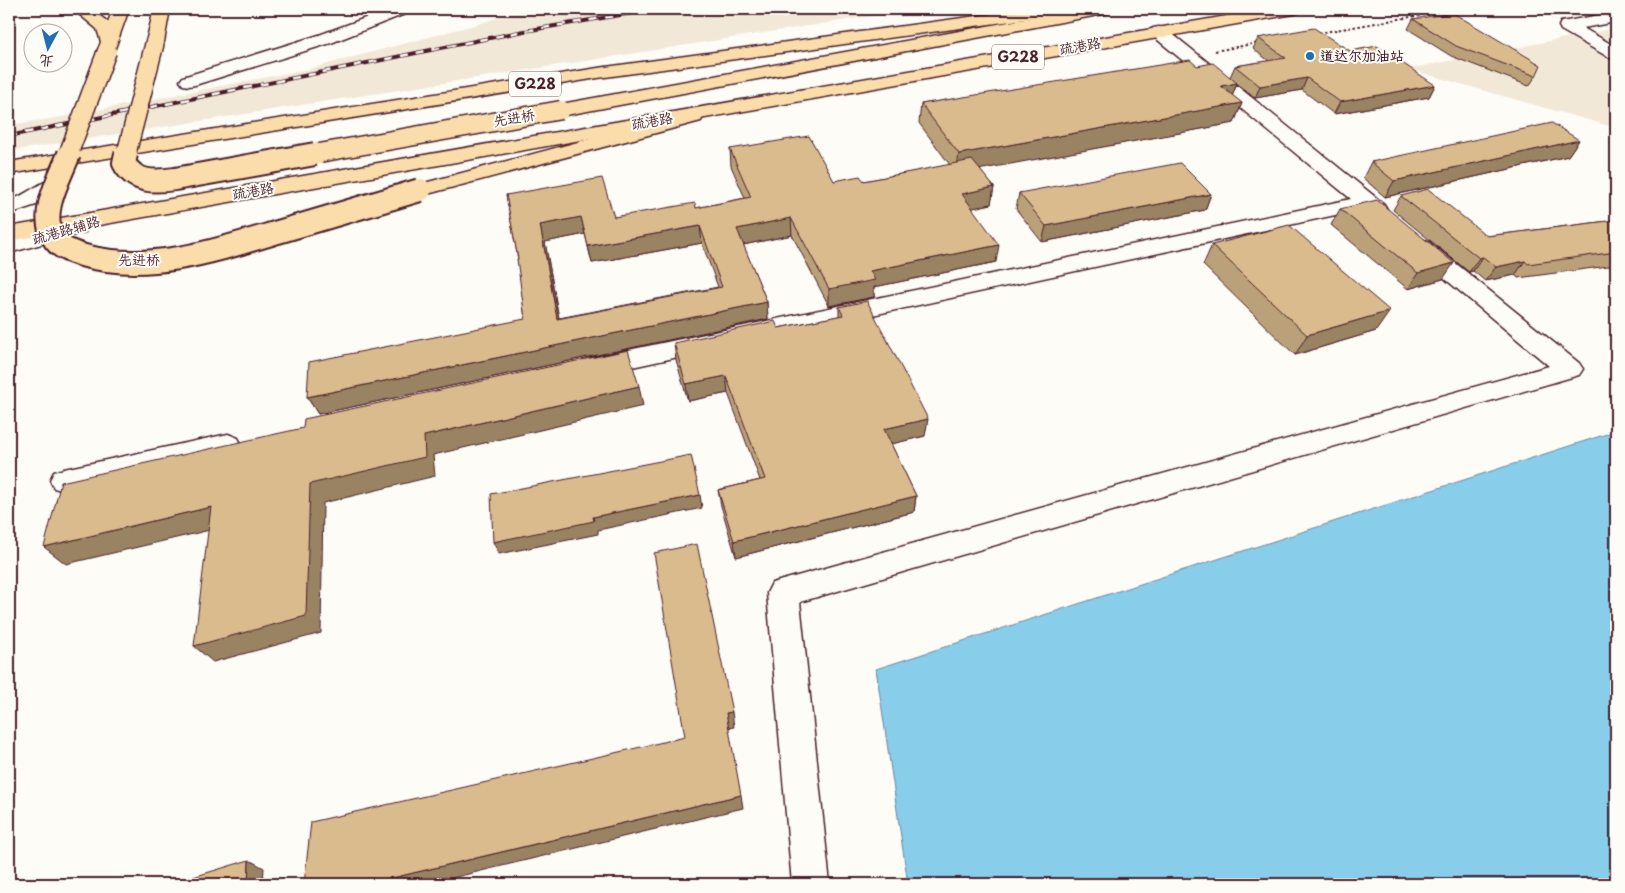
<svg xmlns="http://www.w3.org/2000/svg" width="1625" height="893" font-family="'Playpen Sans','LXGW WenKai TC',sans-serif">
  <style>
    .built { fill: #f2e8d8 }
    .water { fill: #88cde9; stroke: #6f879d }
    .lines { fill: none; stroke-linecap: round; stroke-linejoin: round }
    .minor-casing { stroke: #4a1f2b; stroke-width: 3 }
    .major-casing { stroke: #4a1f2b; stroke-width: 3 }
    .highway-casing { stroke: #4a1f2b; stroke-width: 3 }
    .path { stroke: #4a1f2b; stroke-width: 2; stroke-dasharray: 2.5 2.5; stroke-linecap: butt }
    .minor { fill: #fdfcf7; fill-rule: evenodd }
    .major { fill: #faddab; fill-rule: evenodd }
    .highway { fill: #faddab; fill-rule: evenodd }
    .rail-casing { stroke: #4a1f2b; stroke-width: 4 }
    .rail { stroke: #fdfcf7; stroke-width: 2.5; stroke-dasharray: 8; stroke-linecap: butt }
    .major-bridge-far1-casing { stroke: #4a1f2b; stroke-width: 21; stroke-linecap: butt }
    .major-bridge-casing { stroke: #4a1f2b; stroke-width: 26; stroke-linecap: butt }
    .major-bridge-far1 { stroke: #faddab; stroke-width: 18 }
    .major-bridge { stroke: #faddab; stroke-width: 22 }
    .wall { fill: #bba17a; stroke: #4a1f2b; fill-rule: evenodd }
    .shaded-wall { fill: #998363; stroke: #4a1f2b }
    .building { fill: #dabb8e; stroke: #4a1f2b; fill-rule: evenodd }
    .poi-dot { fill: #1f6fb2; stroke: #fdfcf7; stroke-width: 2 }
    .labels { text-anchor: middle; stroke-width: 4; stroke-linejoin: round; paint-order: stroke }
    .far-street-label { font-size: 14px; fill: #4a1f2b; stroke: #fdfcf7 }
    .far-poi-label { font-size: 14px; font-weight: bold; fill: #4a1f2b; stroke: #fdfcf7; text-anchor: start }
    .shield { fill: #fdfcf7; stroke: #806168; stroke-width: 1 }
    .shield-label { font-size: 15px; font-weight: bold; fill: #4a1f2b }
  </style>
  <rect width="100%" height="100%" fill="#fdfcf7"/>
  <filter id="ink" filterUnits="userSpaceOnUse"><feTurbulence type="fractalNoise" baseFrequency=".02" numOctaves="2"/><feDisplacementMap in="SourceGraphic" scale="10" xChannelSelector="R" yChannelSelector="G"/><feConvolveMatrix kernelMatrix="1 2 1 2 8 2 1 2 1" color-interpolation-filters="sRGB"/></filter>
  <g filter="url(#ink)">
    <g class="built">
      <path d="M525,9h392l-908,142v-26l47,-7 253,-49 169,-45z"/>
      <path d="M1616,28v100l-208,-59z"/>
    </g>
    <path class="water" d="M1616,431v453h-708l-32,-215z"/>
    <g class="lines">
      <defs>
        <g id="minor">
          <path d="M390,9h22l-2,3 -79,31 -136,42 -6,1 -6,-1 -3,-4 3,-4 136,-42z"/>
          <path d="M1616,12v10l-33,6 33,19v12l-6,-1 -49,-28 -2,-4 2,-4 6,-1z"/>
          <path d="M1159,27l6,1 219,176 3,5 -3,5c-9,2 -14,1 -21,-5l-768,166 -9,-3 -4,-6 4,-6 9,-3 756,-158 -198,-163 -2,-4 2,-4z"/>
          <path d="M59,176l7,2 3,4 -3,4 -30,19 -27,9v-13c17,-6 34,-21 50,-25z"/>
          <path d="M77,220l8,2 3,5 -3,5 -76,21v-14z"/>
          <path d="M1420,239l8,2 151,122 4,6 -4,6 -779,227 30,282h-38l-25,-291 5,-10 777,-217 -137,-115 -3,-5 3,-5z"/>
          <path d="M228,434l10,4 4,7 -4,7 -174,39 -10,-3 -4,-8 4,-8 10,-3z"/>
        </g>
        <g id="major">
          <path d="M73,9h18l17,13 5,-13h16l-16,45 -6,1 -6,-1 -3,-4 3,-8 -4,-13z"/>
          <path d="M154,9h16l-6,33 -3,4h-12l-3,-4z"/>
          <path d="M1080,9h32l-2,3 -6,2 -543,102 -7,-2 -2,-4 2,-4 7,-2z"/>
          <path d="M694,111l7,2 2,4 -2,4 -281,75 -7,-2 -3,-4 3,-4z"/>
        </g>
        <g id="highway">
          <path d="M1028,9h42l-2,3 -6,2 -464,64 -589,96v-12l589,-94z"/>
          <path d="M1267,9h35l-2,3 -6,2 -1285,227v-14z"/>
        </g>
      </defs>
      <use href="#minor" class="minor-casing"/>
      <use href="#major" class="major-casing"/>
      <use href="#highway" class="highway-casing"/>
      <g class="path">
        <path d="M1319,33l137,-24"/>
        <path d="M1215,51l43,-8"/>
      </g>
      <use href="#minor" class="minor"/>
      <use href="#major" class="major"/>
      <use href="#highway" class="highway"/>
      <defs>
        <path id="rail" d="M9,136l510,-104 137,-23"/>
      </defs>
      <use href="#rail" class="rail-casing"/>
      <use href="#rail" class="rail"/>
      <defs>
        <g id="major-bridge-far1">
          <path d="M68,155l39,-104"/>
          <path d="M126,155l29,-113"/>
          <path d="M308,155l253,-45"/>
        </g>
        <g id="major-bridge">
          <path d="M69,154c-9,24 -30,58 -16,83 5,11 21,16 32,19 65,17 130,-5 193,-24 47,-14 95,-28 142,-42"/>
          <path d="M126,154l-2,9c11,20 31,19 51,16l140,-25"/>
        </g>
      </defs>
      <use href="#major-bridge-far1" class="major-bridge-far1-casing"/>
      <use href="#major-bridge" class="major-bridge-casing"/>
      <use href="#major-bridge-far1" class="major-bridge-far1"/>
      <use href="#major-bridge" class="major-bridge"/>
    </g>
    <g class="wall">
      <path d="M1576,9h40l-27,6z"/>
      <path d="M1616,14v15l-7,-4z"/>
      <path d="M1413,19l123,57 -7,10 -78,-30 -43,-27z"/>
      <path d="M1258,38l92,13 85,34 -6,12 -95,17 -32,-24 -47,8 -18,-14 -5,12 10,7 -8,20 -255,46 15,18 -3,17 -19,4 24,54 -122,25v10l-45,9 -37,-71 -49,10 24,57 1,17 -450,95 -11,-17 218,-78 -7,-60 -12,-64 108,22 82,-9 49,-10 -14,-32 -1,-17 104,32h30l86,-16 -31,-42 2,-19 276,-38 33,11 5,-11 34,-5 -16,-12zM585,234l7,29 110,-20 16,44 -159,31 -14,-76z"/>
      <path d="M1616,85v6l-3,-2z"/>
      <path d="M1579,140l-11,16 -183,41 -22,-19 8,-16z"/>
      <path d="M1019,193l192,1 -6,16 -163,32 -26,-33z"/>
      <path d="M1401,196l86,40 129,-16v45l-98,13 -3,-3 -30,6 -12,-10 -4,1 -76,-62z"/>
      <path d="M1340,209l103,70 -35,10 -77,-64z"/>
      <path d="M1212,245l164,86 -81,24 -92,-90z"/>
      <path d="M839,307l86,129 -34,8 25,52 -2,16 -178,45 -15,-51 -3,-16 42,-10 -32,-87 -40,8 -12,-41 -2,-17 104,-15 61,-12z"/>
    </g>
    <g class="shaded-wall">
      <path d="M1593,9h23v2l-27,4z"/>
      <path d="M1307,78l-5,12 -47,8 5,-12z"/>
      <path d="M1237,83l-7,19 -9,-16z"/>
      <path d="M1435,85l-6,12 -95,17 6,-12z"/>
      <path d="M1242,103l-8,20 -278,51 3,-20z"/>
      <path d="M1579,140l-11,16 -183,41 9,-16z"/>
      <path d="M994,187l-3,17 -31,7 2,-17z"/>
      <path d="M1211,194l-6,16 -163,32 4,-16z"/>
      <path d="M581,217l4,17 -40,8 17,94 -5,-17 -17,-94z"/>
      <path d="M791,218l1,17 -54,11 -1,-17z"/>
      <path d="M700,226l2,17 -110,20 -4,-17z"/>
      <path d="M999,245l-3,17 -122,25v10l-45,9v-17l41,-18z"/>
      <path d="M1483,257l-10,14 -4,1 10,-14z"/>
      <path d="M1525,261l-10,14 -30,6 11,-14z"/>
      <path d="M1454,263l-11,16 -35,10 10,-16z"/>
      <path d="M767,302l1,17 -450,95 -11,-17z"/>
      <path d="M1390,311l-14,20 -81,24 12,-20z"/>
      <path d="M726,376l2,17 -40,8 -2,-17z"/>
      <path d="M639,386l4,20 -210,49 2,21 -112,27 -2,130 -108,29 -19,-16 116,-162 114,-48z"/>
      <path d="M928,419l-3,17 -42,10 1,-17z"/>
      <path d="M700,495l2,13 -104,22v4l-99,20 -6,-12 100,-25z"/>
      <path d="M916,496l-2,16 -178,45 -2,-16z"/>
      <path d="M211,507l16,19 -161,38 -22,-17z"/>
      <path d="M732,712l2,15 -6,1 -2,-15z"/>
      <path d="M741,795l2,13 -316,76h-60z"/>
      <path d="M249,860l15,8 -1,16h-15z"/>
    </g>
    <g class="building">
      <path d="M1453,13l88,52 -5,11 -80,-30 -43,-27z"/>
      <path d="M1314,28l36,23 27,-5 58,39 -95,17 -33,-24 -47,8 -25,-20 51,-8 -28,-20z"/>
      <path d="M1190,60l7,6 16,-3 24,20 -16,3 21,17 -283,51 -38,-50z"/>
      <path d="M1552,123l27,17 -185,41 -23,-19z"/>
      <path d="M809,136l25,45 26,-5 4,5 108,-21 22,27 -32,7 37,51 -129,26 5,9 -46,9 -38,-71 -54,11 30,73 -460,95 2,-35 216,-43 -8,-60h1l-12,-64 96,-17 12,39 81,-14 1,5 55,-11 -21,-48zM581,217l7,29 112,-20 22,61 -165,32 -17,-94z"/>
      <path d="M1180,163l31,31 -165,32 -27,-33z"/>
      <path d="M1428,189l59,47 129,-16v32l-88,12 -3,-3 -29,6 -13,-10 -4,1 -78,-62z"/>
      <path d="M1377,200l77,63 -36,10 -78,-64z"/>
      <path d="M1289,225l101,86 -83,24 -95,-90z"/>
      <path d="M867,301l61,118 -44,10 32,67 -182,45 -16,-51 47,-11 -39,-103 -40,8 -12,-41 101,-22 3,7 65,-13 -4,-8z"/>
      <path d="M628,350l11,36 -215,50 1,21 -115,27 -4,132 -112,30 17,-139 -167,40 17,-65 242,-54 1,-9z"/>
      <path d="M691,455l9,40 -107,22 1,4 -101,21 -2,-48z"/>
      <path d="M697,544l35,168 -6,1 15,82 -374,89h-63l7,-62 374,-85 -31,-184z"/>
      <path d="M249,860l-1,24h-78z"/>
    </g>
  </g>
  <circle class="poi-dot" cx="1310" cy="56" r="5"/>
  <g class="labels">
    <g class="far-street-label">
      <text transform="translate(1080 46) rotate(-10)" y="5">疏港路</text>
      <text transform="translate(514 118) rotate(-10)" y="5">先进桥</text>
      <text transform="translate(652 121) rotate(-10)" y="5">疏港路</text>
      <text transform="translate(253 191) rotate(-10)" y="5">疏港路</text>
      <text transform="translate(66 230) rotate(-16)" y="5">疏港路辅路</text>
      <text x="139" y="265">先进桥</text>
    </g>
    <g class="far-poi-label">
      <text x="1320" y="61">道达尔加油站</text>
    </g>
    <g class="shield">
      <rect x="992" y="44.5" width="52" height="25" rx="4"/>
      <rect x="509" y="71.5" width="52" height="25" rx="4"/>
    </g>
    <g class="shield-label">
      <text x="1018" y="62">G228</text>
      <text x="535" y="89">G228</text>
    </g>
  </g>
  <rect width="1625" height="893" fill="none" stroke="#fdfcf7" stroke-width="30"/>
  <rect x="15" y="15" width="1595" height="863" fill="none" stroke="#4a1f2b" stroke-width="2" filter="url(#ink)"/>
  <g transform="translate(48 48) rotate(187)"><circle r="24" fill="#fdfcf7" stroke="#b5a4a5"/>
  <path d="M0-4L9 19L0 12L-9 19Z" fill="#1f6fb2"/>
  <text y="-8" font-size="14" font-weight="bold" text-anchor="middle" fill="#4a1f2b">北</text>
  </g>
</svg>
